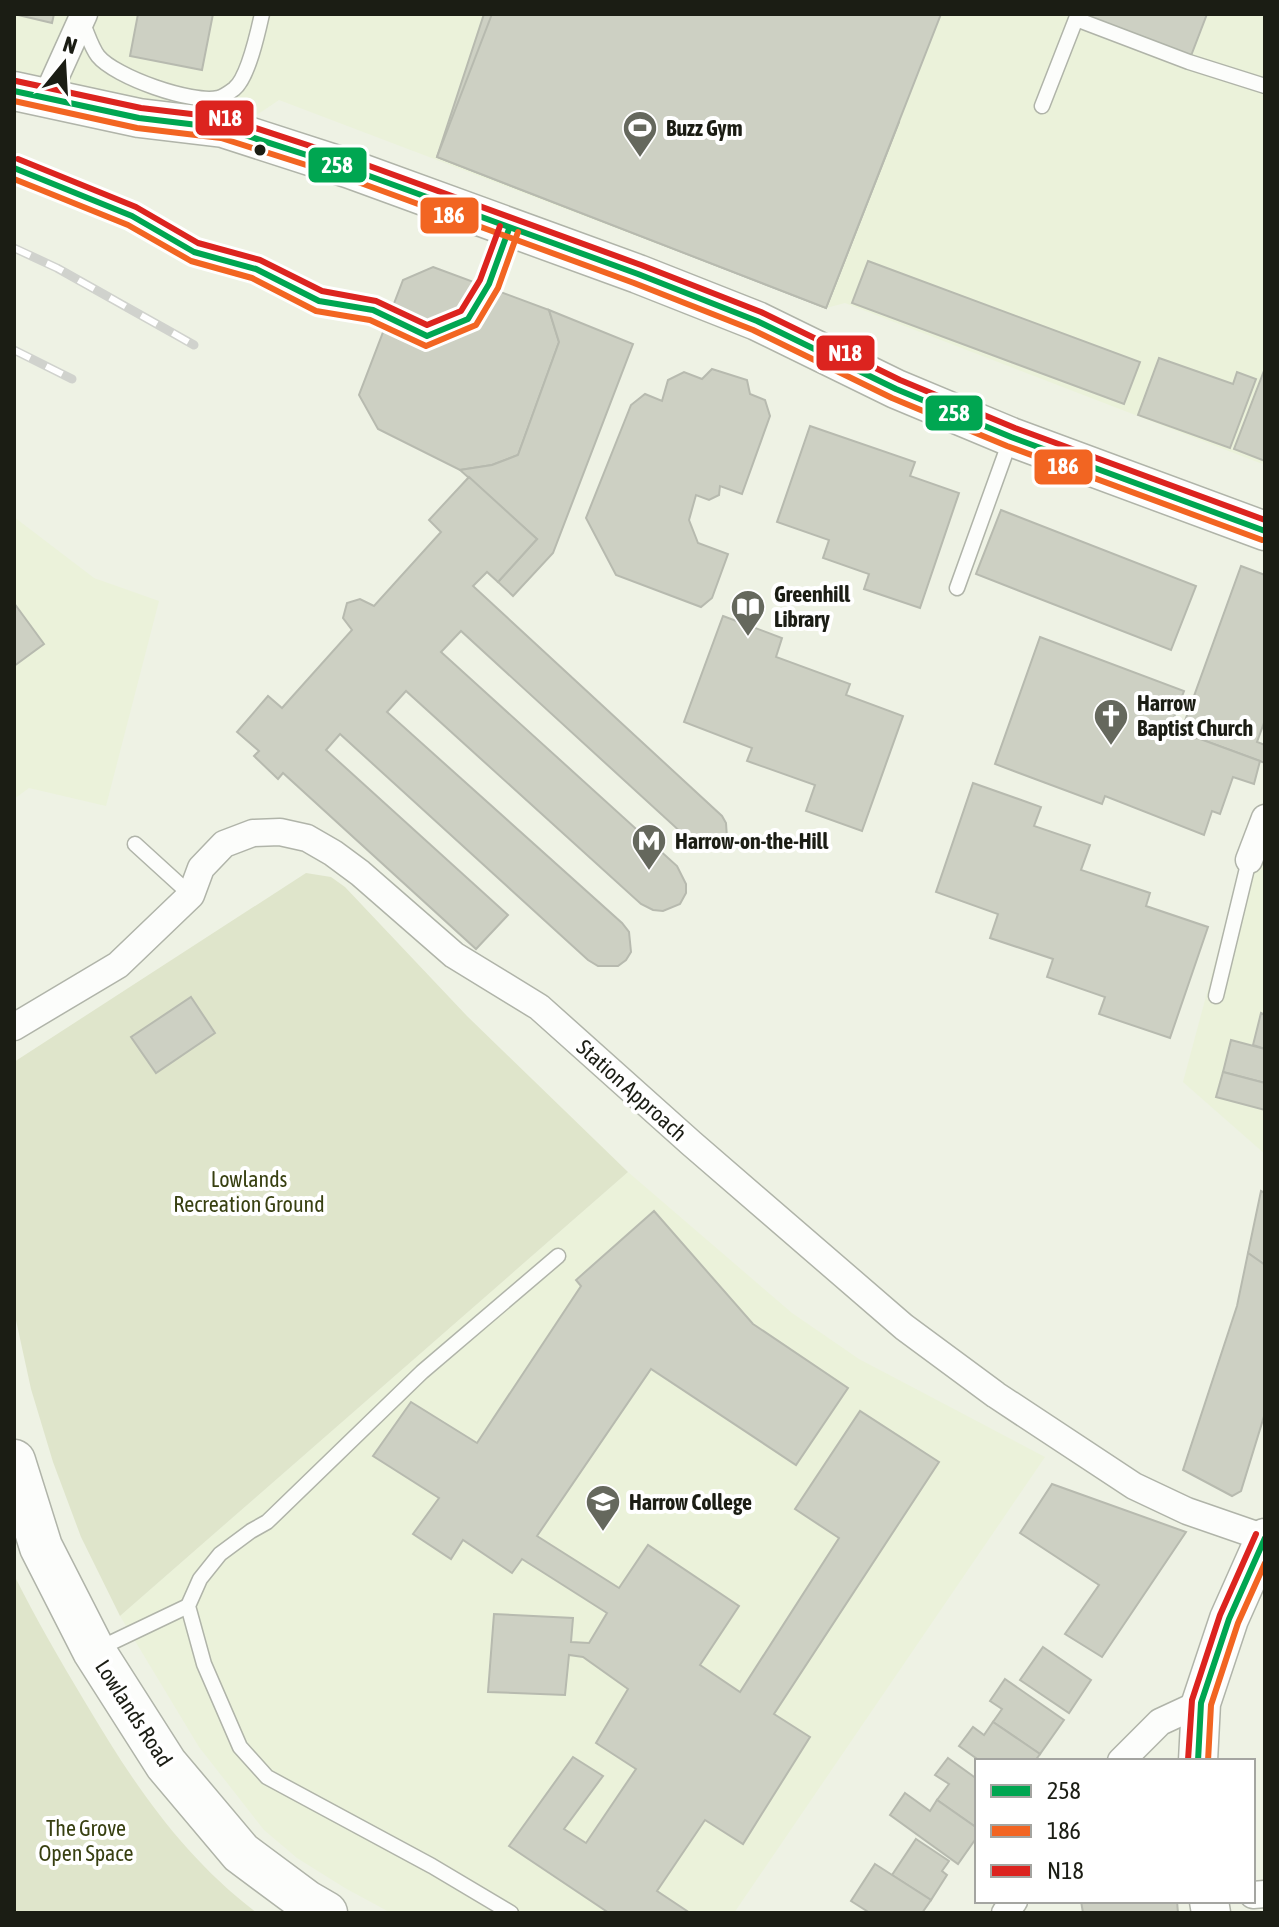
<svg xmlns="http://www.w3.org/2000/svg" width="1279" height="1927" font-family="'Asap Condensed',sans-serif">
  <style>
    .built { fill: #ebf2da }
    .green { fill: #dfe5cb }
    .building { fill: #cdd0c3; stroke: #b7baaf; stroke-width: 2 }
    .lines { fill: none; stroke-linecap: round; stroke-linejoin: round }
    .service-casing { stroke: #b0b4a9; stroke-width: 17 }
    .minor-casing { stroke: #b0b4a9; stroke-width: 29 }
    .secondary-casing { stroke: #b0b4a9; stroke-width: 41 }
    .primary-casing { stroke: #b0b4a9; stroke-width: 45 }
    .service { stroke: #fcfdfb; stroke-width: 14 }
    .minor { stroke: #fcfdfb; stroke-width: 26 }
    .secondary { stroke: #fcfdfb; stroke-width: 38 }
    .primary { stroke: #fcfdfb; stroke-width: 42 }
    .rail-casing { stroke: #d0d2cd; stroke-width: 9 }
    .rail { stroke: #fff; stroke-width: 6; stroke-dasharray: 18; stroke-linecap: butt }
    .bus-1-casing { stroke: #fff; stroke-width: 12 }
    .bus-2-casing { stroke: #fff; stroke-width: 12 }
    .bus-3-casing { stroke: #fff; stroke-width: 12 }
    .bus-1 { stroke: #00a651; stroke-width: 6 }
    .bus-2 { stroke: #f26522; stroke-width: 6 }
    .bus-3 { stroke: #dc241f; stroke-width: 6 }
    .bus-dot { fill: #1b1d14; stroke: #fff; stroke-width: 3 }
    .labels { text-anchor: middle; stroke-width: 8; stroke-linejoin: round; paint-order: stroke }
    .poi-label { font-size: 22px; font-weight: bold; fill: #1b1d14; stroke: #fff; text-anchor: start }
    .street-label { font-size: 22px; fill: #1b1d14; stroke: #fff }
    .park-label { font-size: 22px; fill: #384011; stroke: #fff }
    .line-badge { stroke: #fff; stroke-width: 3 }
    .badge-label { font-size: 22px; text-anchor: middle; font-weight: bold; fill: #fff }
  </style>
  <rect width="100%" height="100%" fill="#eef2e4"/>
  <g class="built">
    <path d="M14,14h1251v451l-420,-162 -19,5 -547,-208 -36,24 -229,-54z"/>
    <path d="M14,517l80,61 65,23 -53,205 -77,-18 -15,11z"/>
    <path d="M1245,851l20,5v298l-82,-72z"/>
    <path d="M628,1172l164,141 67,46 186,98 -311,456h-343l-46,-25 -48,-30 -33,-28 -65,-83 -79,-131z"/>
  </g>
  <g class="green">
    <path d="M306,873l25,4 14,10 122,129 161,156 -508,444 -39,-79 -28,-75 -22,-73 -17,-78v-249z"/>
    <path d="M14,1575c22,44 46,85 71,127 48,81 96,153 172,211h-243z"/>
  </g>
  <g class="building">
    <path d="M14,14h40l-2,9z"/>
    <path d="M138,14h75l-11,56 -72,-14z"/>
    <path d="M484,14h185l-7,16 237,92 -73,186 -389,-151z"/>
    <path d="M492,14h449l-115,294 -389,-151z"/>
    <path d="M1066,14h141l-18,47z"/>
    <path d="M868,261l272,101 -16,42 -272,-101z"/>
    <path d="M433,267l116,43 10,32 -41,113 -26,10 -32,5 -82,-41 -19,-34 44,-115z"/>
    <path d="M549,310l84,34 -80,209 -40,43 -15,-14 39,-43 -77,-69 32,-5 26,-10 41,-113z"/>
    <path d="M1159,358l74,26 4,-12 19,7 -26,69 -92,-33z"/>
    <path d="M1265,368v93l-31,-12z"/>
    <path d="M712,369l35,11 3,14 15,6 5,16 -28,78 -22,-8 -1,9 -10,5 -13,-5 -7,25 9,23 30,11 -16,44 -11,9 -85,-32 -30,-57 45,-113 14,-11 17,7 6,-21 16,-8 18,7z"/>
    <path d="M810,426l105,36 -5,14 49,17 -39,115 -56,-19 5,-15 -46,-16 6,-18 -52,-18z"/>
    <path d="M469,477l68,62 -39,43 -11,-10 -14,14 249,230 4,7 1,15 -4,7 -10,5h-9l-8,-4 -235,-215 -20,21 236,214 9,18v9l-6,11 -17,7 -10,-1 -12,-6 -235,-213 -19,21 235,211 7,9 2,20 -5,8 -8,6h-20l-10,-6 -248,-226 -14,16 182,165 -32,34 -193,-176 -5,6 -24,-23 5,-5 -22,-19 31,-36 14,12 70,-78 -9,-12 4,-15 13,-4 14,7 67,-74 -12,-12z"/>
    <path d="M1001,510l195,76 -25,64 -195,-76z"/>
    <path d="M1241,566l24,9v145l-8,22 8,3v18l-84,-31z"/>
    <path d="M14,603l30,41 -30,22z"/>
    <path d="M723,616l59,22 -6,19 74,27 -4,11 57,21 -41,115 -56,-20 9,-26 -68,-24 5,-13 -68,-26z"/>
    <path d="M1040,637l144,54 -14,37 90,33 -6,23 -21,-7 -13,37 -8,-3 -8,24 -99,-39 -3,8 -107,-40z"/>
    <path d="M973,783l68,24 -7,19 56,19 -9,25 69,23 -4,13 62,21 -38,111 -71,-24 6,-17 -58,-20 6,-18 -63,-21 8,-24 -62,-22z"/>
    <path d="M191,997l24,36 -59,40 -25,-36z"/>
    <path d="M1261,1013l4,2v34l-12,-4z"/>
    <path d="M1231,1040l34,9v34l-42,-11z"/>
    <path d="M1223,1072l42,11v27l-49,-13z"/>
    <path d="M1261,1191l4,2v72l-17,-12z"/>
    <path d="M654,1211l99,113 95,64 -52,77 -145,-96 -114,167 82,52 29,-43 91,61 -39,59 40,27 99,-154 -44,-29 65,-98 79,51 -165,252 36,23 -67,107 -38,-24 -48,71 33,22h-81l-100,-67 64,-89 30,19 -39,53 22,14 50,-74 -40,-26 32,-54 -45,-32 -14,-2 -4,40 -77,-3 6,-78 79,4 -2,24 18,1 18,-30 -85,-54 -10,14 -49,-33 -12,19 -38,-25 26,-36 -66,-42 38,-54 66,41 104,-157 -5,-6z"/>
    <path d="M1248,1253l17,12v148l-24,78 -9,5 -49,-26 54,-164z"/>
    <path d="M1052,1484l134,48 -84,125 -37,-23 34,-49 -79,-52z"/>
    <path d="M1043,1647l48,33 -22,33 -49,-33z"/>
    <path d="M1005,1679l59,41 -24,34 -47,-32 9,-13 -12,-8z"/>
    <path d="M993,1722l47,32 -5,7h-55l-21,-15 14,-19 11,8z"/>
    <path d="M948,1758l29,21v49l-40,-28 12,-16 -14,-9z"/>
    <path d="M905,1793l25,18 7,-11 40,28v9l-19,27 -68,-49z"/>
    <path d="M916,1839l33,22 -7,10 5,4 -16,25 -39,-25z"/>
    <path d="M875,1864l56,36 -9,13h-52l-19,-12z"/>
    <path d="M1081,1901h96l1,12h-95z"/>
  </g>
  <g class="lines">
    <defs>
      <g id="service">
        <path d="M82,22c5,10 9,25 16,34 17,21 94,48 120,42 5,-1 12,-6 16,-9 14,-11 24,-57 28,-75"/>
        <path d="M1042,106l34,-87 113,43 76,24"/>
        <path d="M14,168l118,48 62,36 62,17 63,32 54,9 17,8"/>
        <path d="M489,284l20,-55"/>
        <path d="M957,588l54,-150"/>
        <path d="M135,844l56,51"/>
        <path d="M1216,996l33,-136"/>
        <path d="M98,1649l90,-43"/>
        <path d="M511,1913l-79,-47 -165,-89 -27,-30 -36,-83 -16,-58 12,-27 20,-25 31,-23 16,-9 155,-150 136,-116"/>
      </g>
      <g id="minor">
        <path d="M46,98l38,-84"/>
        <path d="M1249,860l16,-42"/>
        <path d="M14,1027l104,-62 73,-70 10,-27 23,-24 29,-11 27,-1 27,6 26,15 27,20 94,82 85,52 152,136 213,184 92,68 138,91 53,25 78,27"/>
        <path d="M1121,1761l39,-39 41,-19"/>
        <path d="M1253,1895l12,-1"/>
        <path d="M1005,1913l9,-12"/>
      </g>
      <g id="secondary">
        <path d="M14,91l125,27 84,10 127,41 288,105 119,47 139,68 115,48 254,94"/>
        <path d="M1198,1761l3,-58 28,-84 36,-81"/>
        <path d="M1209,1901l2,12"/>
      </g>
      <path id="primary" d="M14,1461l27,86 53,104 72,113 75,89 66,49 19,11"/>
    </defs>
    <use href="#service" class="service-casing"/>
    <use href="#minor" class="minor-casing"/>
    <use href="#secondary" class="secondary-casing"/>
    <use href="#primary" class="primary-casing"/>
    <use href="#service" class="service"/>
    <use href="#minor" class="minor"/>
    <use href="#secondary" class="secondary"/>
    <use href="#primary" class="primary"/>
    <defs>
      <g id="rail">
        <path d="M14,248l43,20 137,77"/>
        <path d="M14,350l58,29"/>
      </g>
    </defs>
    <use href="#rail" class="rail-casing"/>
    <use href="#rail" class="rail"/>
    <defs>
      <g id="bus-1">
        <path d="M14,91l125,27 84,10 127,41 288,105 119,47 139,68 115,48 254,94"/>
        <path d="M14,168l118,48 62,36 62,17 63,32 54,9 54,26 41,-17 21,-35 20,-55"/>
        <path d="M1198,1761l3,-58 28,-84 36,-81"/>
      </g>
      <g id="bus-2">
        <path d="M14,101l123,27 84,10 126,40 287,105 119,47 139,68 115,48 255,94"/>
        <path d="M14,179l114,46 63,36 61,17 64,33 54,9 56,26 50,-21 22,-37 20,-56"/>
        <path d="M1208,1761l3,-56 27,-82 27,-60"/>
      </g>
      <g id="bus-3">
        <path d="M16,81l125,27 84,10 128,42 288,105 120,47 139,68 115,48 250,92"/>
        <path d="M18,159l118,48 62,36 62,17 62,31 54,10 51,24 34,-14 19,-31 20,-54"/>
        <path d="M1188,1760l4,-60 28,-85 36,-81"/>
      </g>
    </defs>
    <use href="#bus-1" class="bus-1-casing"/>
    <use href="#bus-2" class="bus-2-casing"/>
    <use href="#bus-3" class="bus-3-casing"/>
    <use href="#bus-1" class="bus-1"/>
    <use href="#bus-2" class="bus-2"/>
    <use href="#bus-3" class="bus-3"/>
  </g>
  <defs>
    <symbol id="stadium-pin" viewBox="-11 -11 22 30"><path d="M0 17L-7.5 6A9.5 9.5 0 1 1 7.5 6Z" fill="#65685d" stroke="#fff"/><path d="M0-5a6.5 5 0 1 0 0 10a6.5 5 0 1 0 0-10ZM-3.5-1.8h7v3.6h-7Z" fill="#fff"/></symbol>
    <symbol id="library-pin" viewBox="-11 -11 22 30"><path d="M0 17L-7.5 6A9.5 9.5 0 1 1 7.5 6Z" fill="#65685d" stroke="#fff"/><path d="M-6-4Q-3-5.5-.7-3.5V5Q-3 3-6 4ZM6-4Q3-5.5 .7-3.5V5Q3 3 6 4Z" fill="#fff"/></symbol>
    <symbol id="church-pin" viewBox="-11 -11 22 30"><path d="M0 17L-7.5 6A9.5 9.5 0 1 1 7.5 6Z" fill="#65685d" stroke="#fff"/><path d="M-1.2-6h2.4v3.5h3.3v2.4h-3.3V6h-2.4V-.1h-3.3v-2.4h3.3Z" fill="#fff"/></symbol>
    <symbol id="metro-pin" viewBox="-11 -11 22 30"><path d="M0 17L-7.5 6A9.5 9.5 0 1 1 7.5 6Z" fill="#65685d" stroke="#fff"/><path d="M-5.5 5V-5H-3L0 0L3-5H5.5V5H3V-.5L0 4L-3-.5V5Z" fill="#fff"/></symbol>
    <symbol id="university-pin" viewBox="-11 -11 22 30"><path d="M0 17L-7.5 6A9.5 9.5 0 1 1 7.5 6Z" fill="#65685d" stroke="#fff"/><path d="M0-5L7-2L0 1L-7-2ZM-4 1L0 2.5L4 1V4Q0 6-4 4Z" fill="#fff"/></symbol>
  </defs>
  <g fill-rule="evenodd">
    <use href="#stadium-pin" x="620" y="108" width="40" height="54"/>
    <use href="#library-pin" x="728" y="587" width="40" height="54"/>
    <use href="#church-pin" x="1091" y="696" width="40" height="54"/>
    <use href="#metro-pin" x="629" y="821" width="40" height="54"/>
    <use href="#university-pin" x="583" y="1482" width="40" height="54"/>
  </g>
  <circle class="bus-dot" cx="260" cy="150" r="7"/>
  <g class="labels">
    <g class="poi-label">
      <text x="666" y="136">Buzz Gym</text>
      <text x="774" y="602">Greenhill<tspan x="774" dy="25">Library</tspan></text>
      <text x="1137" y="711">Harrow<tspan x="1137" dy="25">Baptist Church</tspan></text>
      <text x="675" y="849">Harrow-on-the-Hill</text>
      <text x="629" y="1510">Harrow College</text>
    </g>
    <g class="street-label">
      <text transform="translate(632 1090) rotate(42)" y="8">Station Approach</text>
      <text transform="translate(134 1713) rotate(57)" y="8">Lowlands Road</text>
    </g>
    <g class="park-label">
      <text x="249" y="1187">Lowlands<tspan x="249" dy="25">Recreation Ground</tspan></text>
      <text x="86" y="1836">The Grove<tspan x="86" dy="25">Open Space</tspan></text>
    </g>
  </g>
  <g class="line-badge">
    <rect x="194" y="99" width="61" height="38" rx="8" fill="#dc241f"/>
    <rect x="307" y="146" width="61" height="38" rx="8" fill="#00a651"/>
    <rect x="419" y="196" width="61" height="39" rx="8" fill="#f26522"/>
    <rect x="815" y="334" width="61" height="38" rx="8" fill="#dc241f"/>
    <rect x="924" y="394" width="60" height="38" rx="8" fill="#00a651"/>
    <rect x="1033" y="448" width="61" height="38" rx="8" fill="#f26522"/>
  </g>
  <g class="badge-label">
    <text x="225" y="126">N18</text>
    <text x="337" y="173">258</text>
    <text x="449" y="223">186</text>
    <text x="845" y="361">N18</text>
    <text x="954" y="421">258</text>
    <text x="1063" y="474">186</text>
  </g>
  <rect width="1279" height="1927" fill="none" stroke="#1b1d14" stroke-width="32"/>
  <rect x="975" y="1759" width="280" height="144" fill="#ffffff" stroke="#a4a5a1" stroke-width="2"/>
  <rect x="991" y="1785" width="40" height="12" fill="#00a651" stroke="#a4a5a1" stroke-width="2"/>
  <text x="1047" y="1799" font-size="24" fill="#1b1d14">258</text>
  <rect x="991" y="1825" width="40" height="12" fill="#f26522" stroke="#a4a5a1" stroke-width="2"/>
  <text x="1047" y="1839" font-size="24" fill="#1b1d14">186</text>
  <rect x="991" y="1865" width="40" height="12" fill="#dc241f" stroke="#a4a5a1" stroke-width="2"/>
  <text x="1047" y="1879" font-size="24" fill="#1b1d14">N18</text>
  <g transform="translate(64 64) rotate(18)" stroke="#ffffff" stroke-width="6" paint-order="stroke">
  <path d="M0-6L14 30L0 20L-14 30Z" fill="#1b1d14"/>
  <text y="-12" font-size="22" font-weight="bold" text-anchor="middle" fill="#1b1d14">N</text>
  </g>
</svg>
